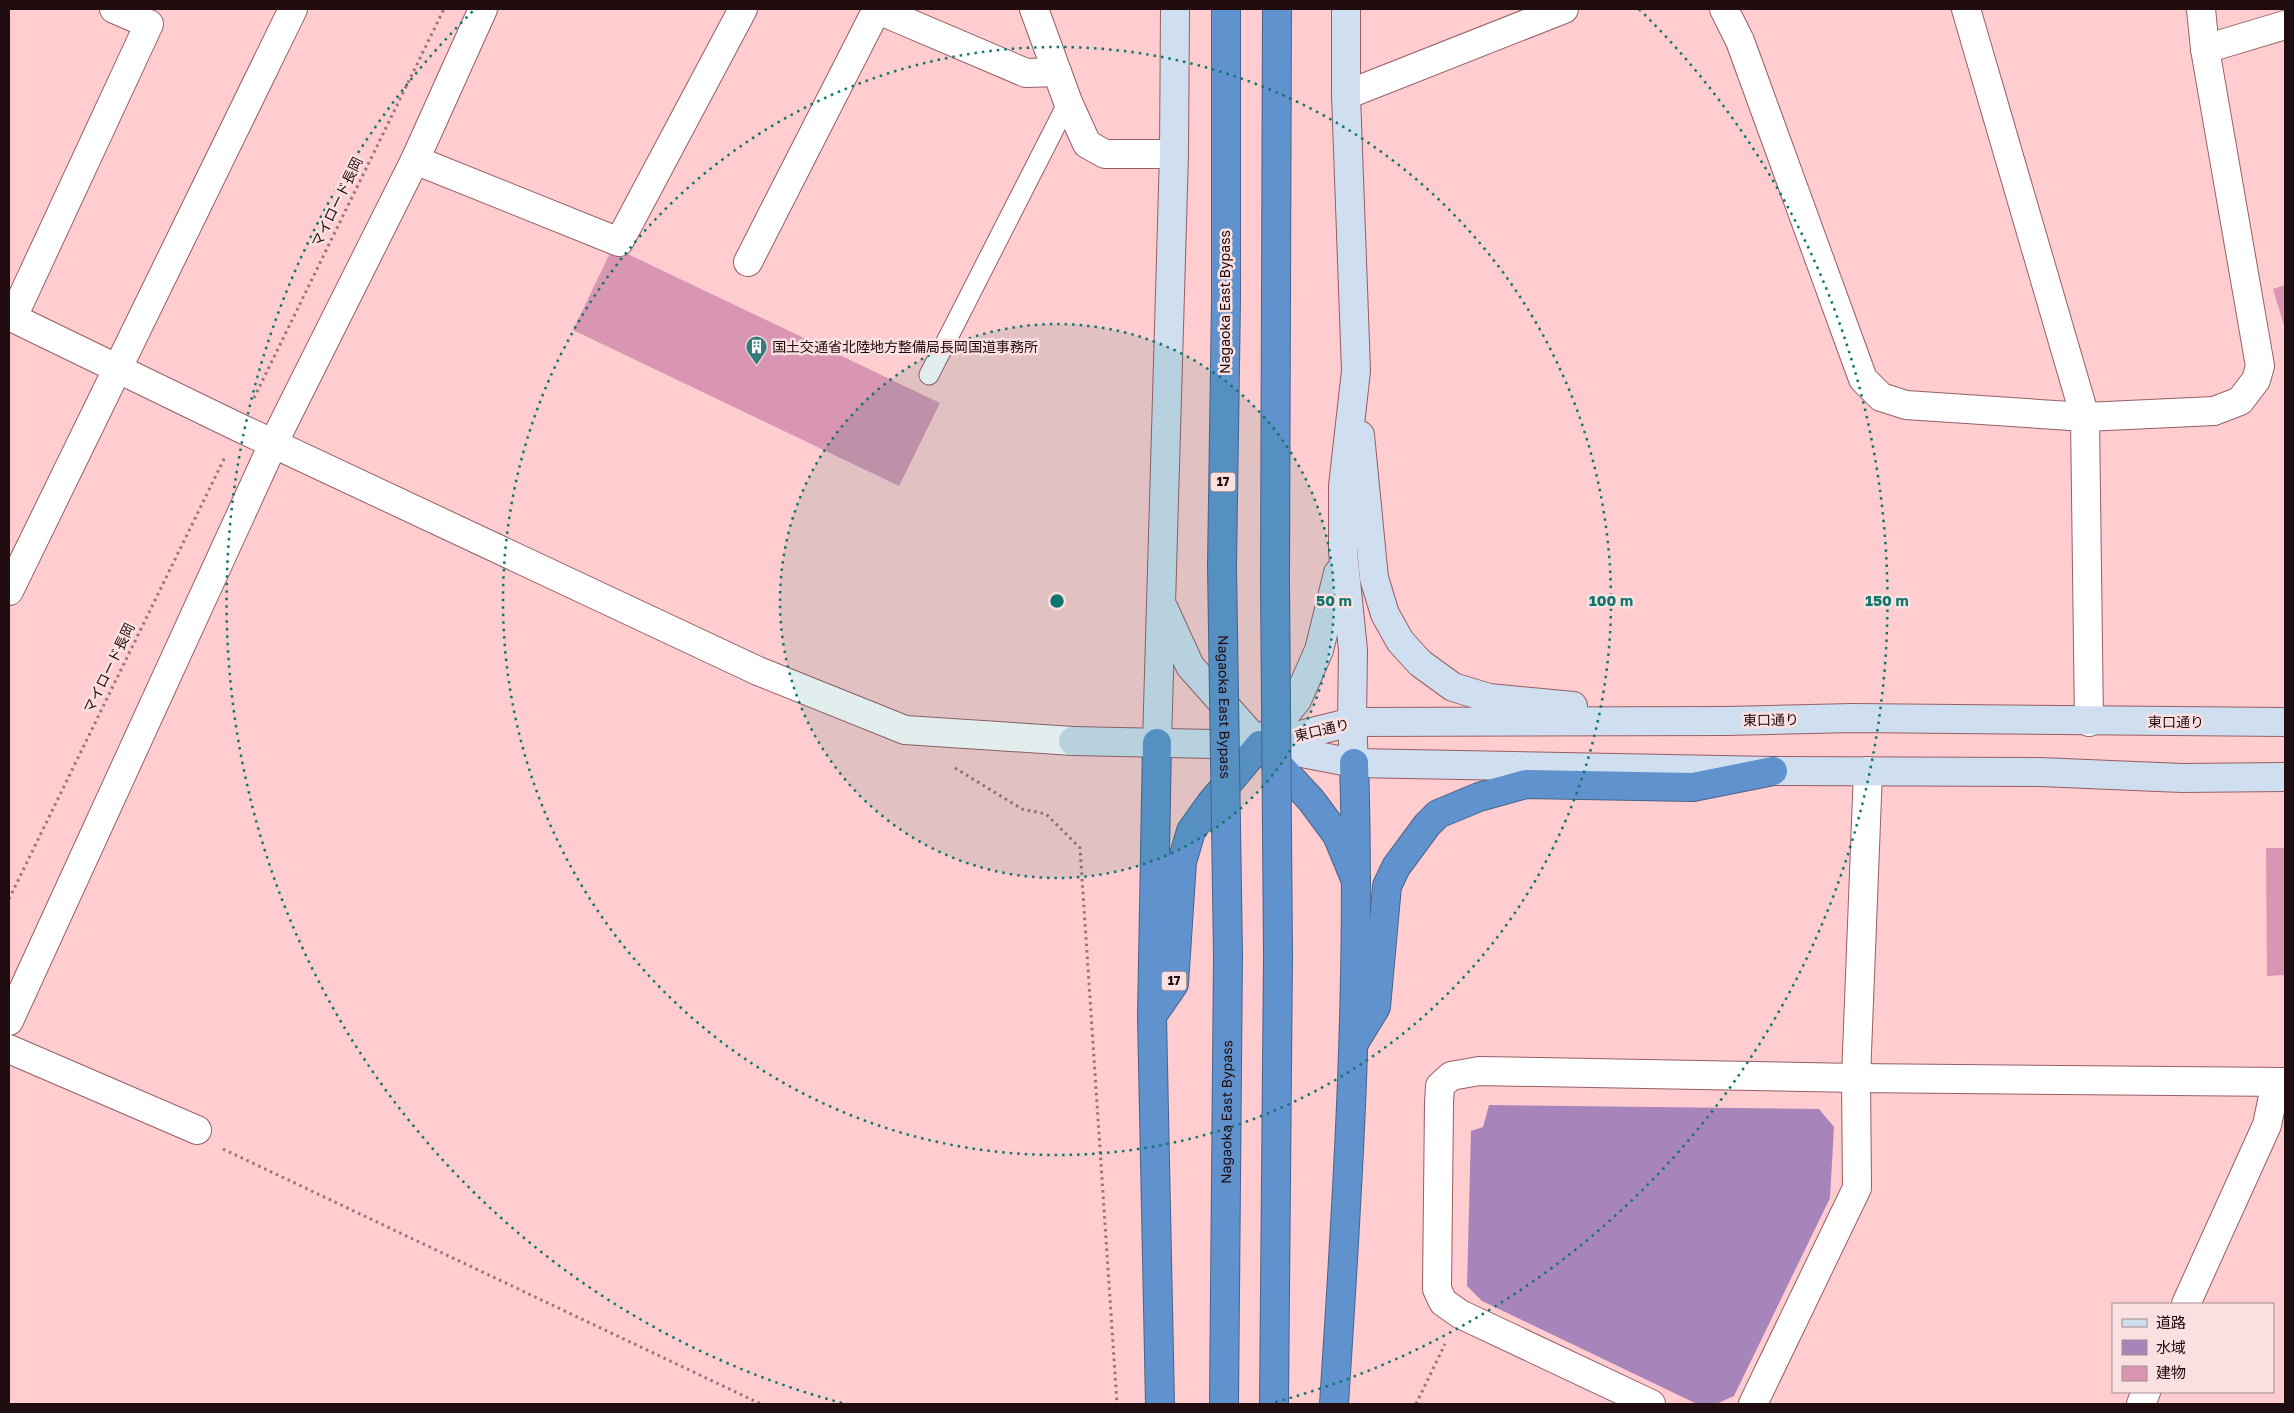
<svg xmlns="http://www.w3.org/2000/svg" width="2294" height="1413" font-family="'Golos Text','Noto Sans JP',sans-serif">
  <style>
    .water { fill: #a785bb }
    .building { fill: #d896b2 }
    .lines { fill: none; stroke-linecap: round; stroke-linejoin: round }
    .lane-casing { stroke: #975f65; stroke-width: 21 }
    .street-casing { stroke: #975f65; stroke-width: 30 }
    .secondary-casing { stroke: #975f65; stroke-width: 30 }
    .highway-casing { stroke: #4a638a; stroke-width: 30 }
    .path { stroke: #987377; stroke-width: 3; stroke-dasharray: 2.5 4; stroke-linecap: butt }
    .lane { stroke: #fff; stroke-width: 19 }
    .street { stroke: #fff; stroke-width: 28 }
    .secondary { stroke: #cfdff0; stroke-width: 28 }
    .highway { stroke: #6093cd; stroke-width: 28 }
    .highway-bridge-casing { stroke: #4a638a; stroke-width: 30; stroke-linecap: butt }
    .highway-bridge { stroke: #6093cd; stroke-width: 28 }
    .ring { fill: none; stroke: #0f766e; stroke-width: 2.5; stroke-dasharray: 2.5 5 }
    .labels { text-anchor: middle; stroke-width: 5; stroke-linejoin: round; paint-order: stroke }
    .shield { fill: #fbe0e2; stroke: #624b4e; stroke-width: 1 }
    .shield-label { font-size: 12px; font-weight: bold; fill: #200b0e }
    .street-label { font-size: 14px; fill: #200b0e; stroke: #fbe0e2 }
    .poi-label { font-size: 14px; fill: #200b0e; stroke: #fbe0e2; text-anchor: start }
    .centre { fill: #0f766e; stroke: #fbe0e2; stroke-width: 2.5 }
    .ring-label { font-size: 15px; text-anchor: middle; font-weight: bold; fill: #0f766e; stroke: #fbe0e2; stroke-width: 5; stroke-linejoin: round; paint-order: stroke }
  </style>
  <rect width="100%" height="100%" fill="#ffccd0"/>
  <path class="water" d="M1489,1105l330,4 15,18 -4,71 -96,198 -18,8h-19l-215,-103 -15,-15 4,-155 12,-4z"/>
  <g class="building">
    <path d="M613,247l327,156 -41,83 -326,-156z"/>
    <path d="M2285,285v44l-12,-40z"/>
    <path d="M2266,848h19v127l-18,1z"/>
  </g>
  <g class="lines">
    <defs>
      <path id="lane" d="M929,375l139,-273"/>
      <g id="street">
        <path d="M876,9l150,64 31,-1"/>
        <path d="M1034,9l34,93 19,42 18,10h69"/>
        <path d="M1724,9l16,32 123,338 18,18 25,8 179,12 129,-6 26,-10 16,-21 4,-14 -55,-317 -4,-40"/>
        <path d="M1966,9l119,408 4,305"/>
        <path d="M2205,49l80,-24"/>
        <path d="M1346,95l218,-86"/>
        <path d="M415,160l204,82 124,-233"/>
        <path d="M748,262l129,-253"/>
        <path d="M9,316l231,112 518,243 147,59 168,11"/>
        <path d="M13,317l136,-293 -35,-15"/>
        <path d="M9,591l284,-582"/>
        <path d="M9,1021l265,-579 141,-282 68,-151"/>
        <path d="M9,1049l188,81"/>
        <path d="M2186,1304l81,-179 9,-43"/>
        <path d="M1651,1404l-191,-90 -17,-12 -6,-13 2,-186 1,-17 11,-10 28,-5 377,7 429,4"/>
        <path d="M1753,1404l104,-216 -1,-110 12,-307"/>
        <path d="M2141,1404l5,-12"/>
      </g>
      <g id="secondary">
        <path d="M1346,9v86l10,276 -13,115v66l10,98 -1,72 2,41"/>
        <path d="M1360,435l14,143 11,36 15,27 20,22 33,24 36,11 84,8"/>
        <path d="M1164,609l26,57 70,79 37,-45 22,-50 19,-77"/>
        <path d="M1073,741l187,4 94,18 419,8 267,1 142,6 103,-1"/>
        <path d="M1157,743l17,-589 1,-145"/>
        <path d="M1268,743l84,-21 375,-1 126,-3 432,4"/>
      </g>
      <g id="highway">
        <path d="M1152,1016l5,-273"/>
        <path d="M1354,1043l22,-36 11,-121 9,-19 31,-42 11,-11 41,-17 47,-13 167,3 80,-16"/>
        <path d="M1160,1404l-8,-388 22,-32 8,-122 9,-31 20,-28 49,-58 51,55 26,35 19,46"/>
        <path id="s1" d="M1224,1404l4,-449"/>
        <path d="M1274,1404l4,-449"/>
        <path d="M1334,1404c14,-213 27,-427 20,-641"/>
      </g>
    </defs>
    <use href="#lane" class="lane-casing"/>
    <use href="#street" class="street-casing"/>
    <use href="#secondary" class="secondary-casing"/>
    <use href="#highway" class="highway-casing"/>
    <g class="path">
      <path d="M254,398l190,-389"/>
      <path d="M955,768l67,41 24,5 34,34 37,556"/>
      <path d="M9,899l216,-442"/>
      <path d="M223,1149l538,255"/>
      <path d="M1416,1404l29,-60"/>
    </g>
    <use href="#lane" class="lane"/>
    <use href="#street" class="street"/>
    <use href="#secondary" class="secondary"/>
    <use href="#highway" class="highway"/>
    <defs>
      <g id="highway-bridge">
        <path id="s2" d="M1226,9v291l-4,266 6,389"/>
        <path d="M1277,9l-2,572 3,374"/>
      </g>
    </defs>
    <use href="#highway-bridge" class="highway-bridge-casing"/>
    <use href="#highway-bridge" class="highway-bridge"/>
  </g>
  <circle cx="1057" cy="601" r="277" fill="#0f766e" fill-opacity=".12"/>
  <g class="ring">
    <circle cx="1057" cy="601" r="277"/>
    <circle cx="1057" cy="601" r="554"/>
    <path d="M842 1403A830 830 0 0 1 475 9M1639 9A830 830 0 0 1 1272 1403"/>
  </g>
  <defs>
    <symbol id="building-pin" viewBox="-11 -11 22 30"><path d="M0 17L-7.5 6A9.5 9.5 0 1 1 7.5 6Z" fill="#327b79" stroke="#fbe0e2"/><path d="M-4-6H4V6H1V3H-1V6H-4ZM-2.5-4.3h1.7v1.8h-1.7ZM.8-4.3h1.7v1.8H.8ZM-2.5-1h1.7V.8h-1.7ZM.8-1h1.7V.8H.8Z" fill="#fff"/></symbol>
  </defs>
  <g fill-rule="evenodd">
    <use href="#building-pin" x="744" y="334" width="25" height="34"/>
  </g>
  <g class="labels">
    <g class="shield">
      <rect x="1210.5" y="472.5" width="25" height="19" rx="4"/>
      <rect x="1161.5" y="971.5" width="25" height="19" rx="4"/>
    </g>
    <g class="shield-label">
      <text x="1223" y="486">17</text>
      <text x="1174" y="985">17</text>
    </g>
    <g class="street-label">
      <text transform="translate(337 202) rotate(-64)" y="5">マイロード長岡</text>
      <text transform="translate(1225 302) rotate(-90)" y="5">Nagaoka East Bypass</text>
      <text transform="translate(109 668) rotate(-64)" y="5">マイロード長岡</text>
      <text dy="5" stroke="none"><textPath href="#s2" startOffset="698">Nagaoka East Bypass</textPath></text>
      <text transform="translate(1771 720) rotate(-1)" y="5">東口通り</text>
      <text x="2176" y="727">東口通り</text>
      <text transform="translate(1322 730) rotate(-13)" y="5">東口通り</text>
      <text dy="5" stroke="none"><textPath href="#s1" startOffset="292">Nagaoka East Bypass</textPath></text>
    </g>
    <g class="poi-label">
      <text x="772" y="352">国土交通省北陸地方整備局長岡国道事務所</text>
    </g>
  </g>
  <circle cx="1057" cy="601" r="8" class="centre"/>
  <g class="ring-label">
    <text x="1334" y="606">50 m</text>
    <text x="1611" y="606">100 m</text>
    <text x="1887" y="606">150 m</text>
  </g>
  <rect width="2294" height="1413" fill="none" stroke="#200b0e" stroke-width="20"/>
  <rect x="2112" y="1303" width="162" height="90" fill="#fbe0e2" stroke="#a38b8d"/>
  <rect x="2122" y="1319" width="25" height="8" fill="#cfdff0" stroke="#a38b8d"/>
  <text x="2156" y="1328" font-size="15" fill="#200b0e">道路</text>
  <rect x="2122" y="1340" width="25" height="15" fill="#a785bb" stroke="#a38b8d"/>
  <text x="2156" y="1353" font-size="15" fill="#200b0e">水域</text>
  <rect x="2122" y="1366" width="25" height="15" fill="#d896b2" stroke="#a38b8d"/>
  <text x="2156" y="1378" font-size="15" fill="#200b0e">建物</text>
</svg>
